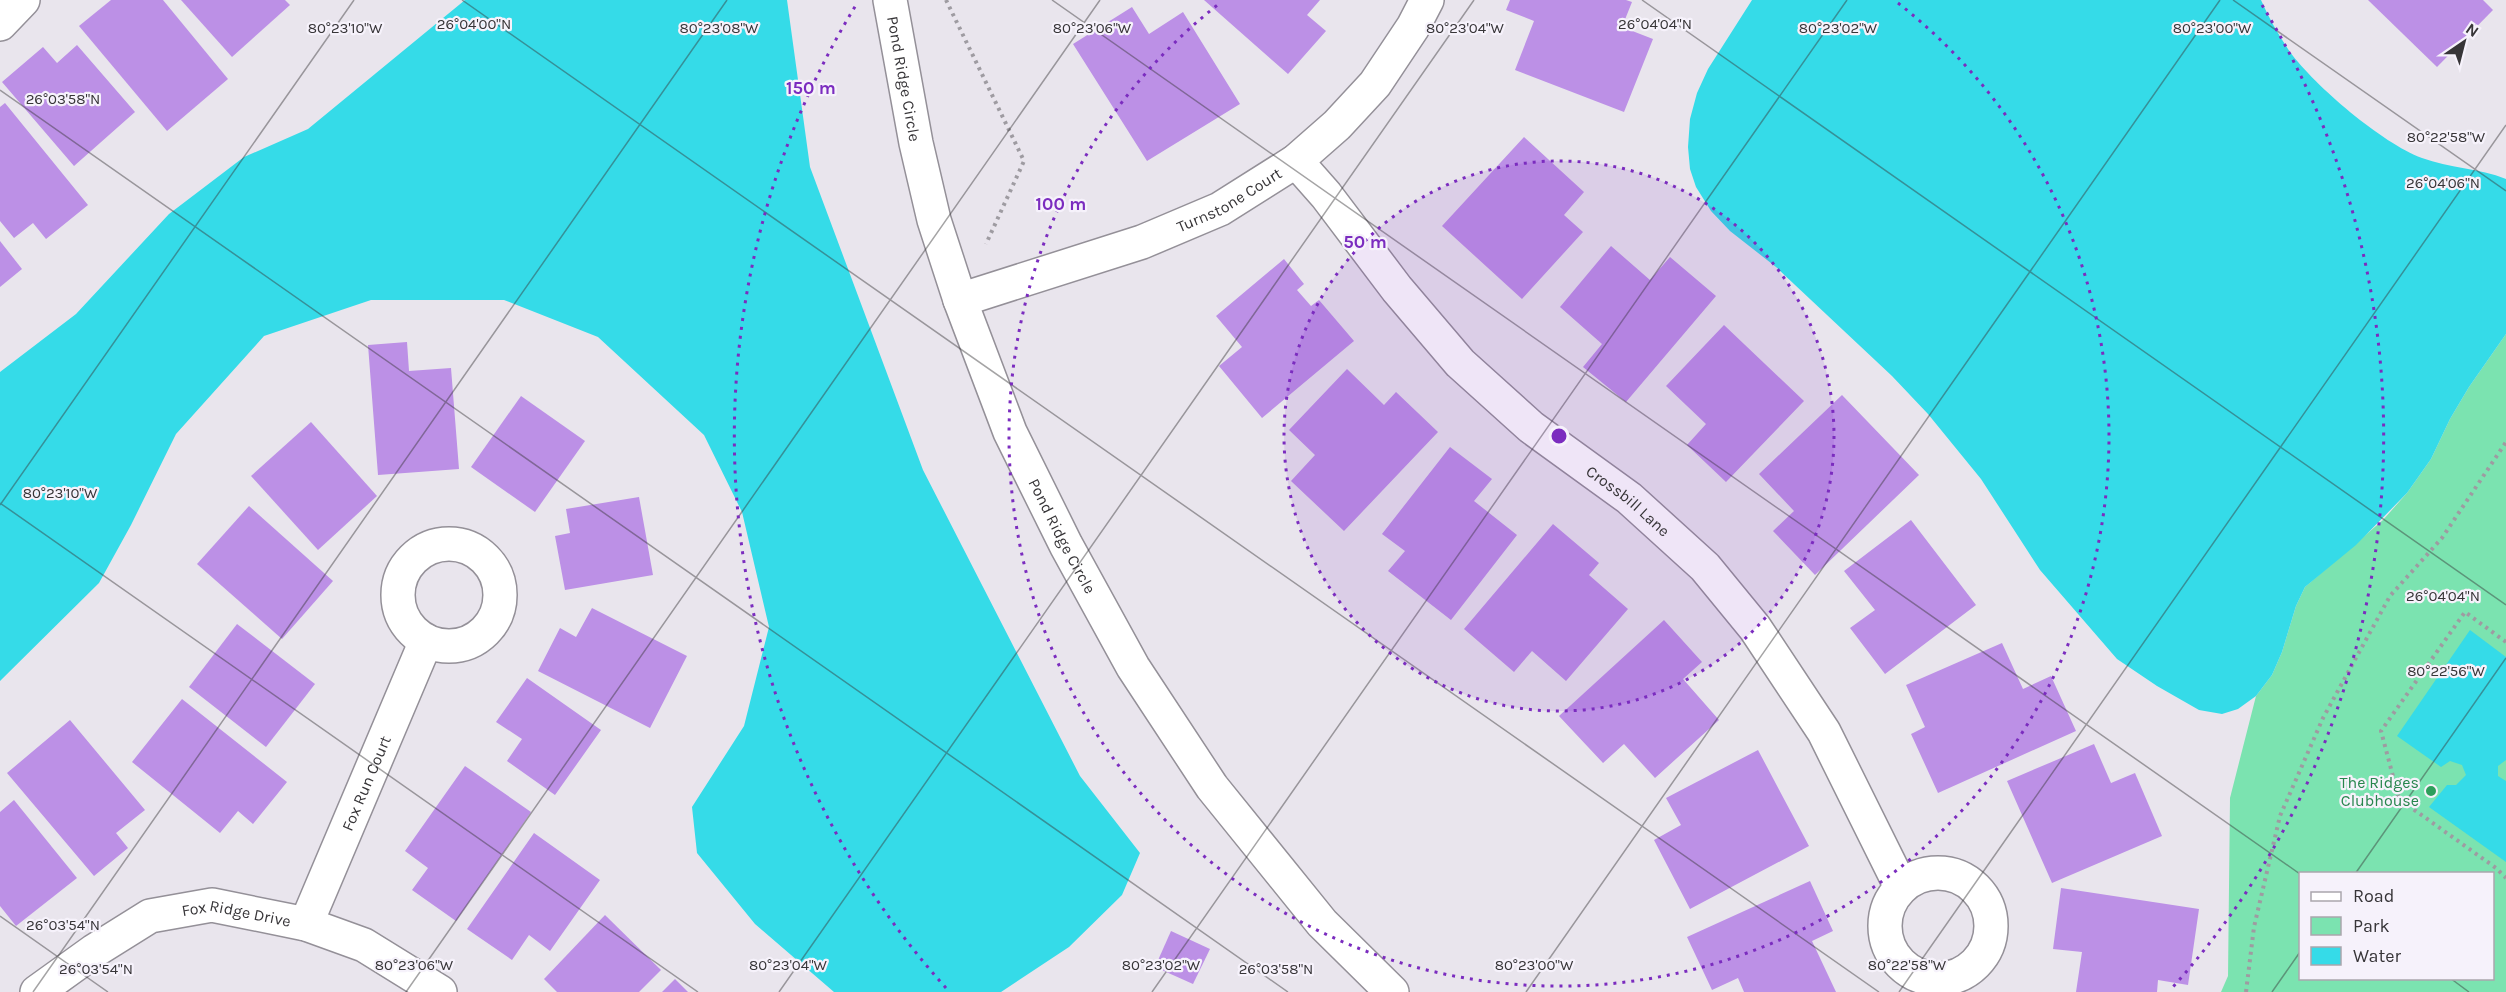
<svg xmlns="http://www.w3.org/2000/svg" width="2506" height="992" font-family="Karla,sans-serif">
  <style>
    .green { fill: #7be3b0; fill-rule: evenodd }
    .water { fill: #35dbe8 }
    .building { fill: #bc90e6 }
    .lines { fill: none; stroke-linecap: round; stroke-linejoin: round }
    .street-casing { stroke: #949098; stroke-width: 36 }
    .path { stroke: #9e9ba1; stroke-width: 4; stroke-dasharray: 3 4.5; stroke-linecap: butt }
    .street { stroke: #fff; stroke-width: 33 }
    .ticks { fill: none; stroke: #373538; stroke-width: 1.5; stroke-opacity: 0.45 }
    .ring { fill: none; stroke: #7b2cbf; stroke-width: 3; stroke-dasharray: 3 6 }
    .leisure-dot { fill: #2e9e5b; stroke: #f6f2fb; stroke-width: 2 }
    .labels { text-anchor: middle; stroke-width: 4.5; stroke-linejoin: round; paint-order: stroke }
    .street-label { font-size: 16px; fill: #373538; stroke: #f6f2fb }
    .leisure-label { font-size: 16px; fill: #27864d; stroke: #f6f2fb; text-anchor: end }
    .ticks-label { font-size: 15px; text-anchor: middle; fill: #373538; stroke: #f6f2fb; stroke-width: 4.5; stroke-linejoin: round; paint-order: stroke }
    .centre { fill: #7b2cbf; stroke: #f6f2fb; stroke-width: 3 }
    .ring-label { font-size: 18px; text-anchor: middle; font-weight: bold; fill: #7b2cbf; stroke: #f6f2fb; stroke-width: 4.5; stroke-linejoin: round; paint-order: stroke }
  </style>
  <rect width="100%" height="100%" fill="#e9e5ed"/>
  <path class="green" d="M2506,334v658h-285l7,-16 2,-178 26,-102 16,-21 10,-23 14,-46 9,-19 78,-67 24,-27 24,-34 19,-40 19,-32zM2300,874h192v104h-192z"/>
  <g class="water">
    <path d="M465,0h322l23,167 113,303 157,306 60,77 -18,42 -53,52 -68,45h-167l-79,-68 -58,-71 -5,-46 52,-81 25,-99 -27,-115 -38,-77 -106,-98 -94,-37h-133l-107,36 -88,98 -45,91 -32,58 -99,98v-309l76,-58 93,-100 75,-57 64,-28z"/>
    <path d="M1752,0h509c8,18 18,36 29,52 25,34 92,91 132,106 27,10 57,10 84,21v155l-37,53 -19,32 -19,40 -24,34 -51,52 -51,42 -9,19 -14,46 -10,23 -16,21 -18,13 -16,5 -23,-4 -42,-24 -40,-27 -77,-89 -59,-91 -53,-65 -36,-38 -116,-109 -46,-36 -19,-20 -15,-24 -6,-18 -2,-22 2,-28 7,-26 11,-24z"/>
    <path d="M2470,630l36,27v103l-8,6v10l8,5v81l-77,-55 18,-22h9l10,-10 -4,-10 -12,-4 -9,6 -44,-31z"/>
  </g>
  <g class="building">
    <path d="M111,0h52l65,79 -61,52 -88,-105z"/>
    <path d="M181,0h104l5,5 -58,52z"/>
    <path d="M1204,0h116l-13,15 19,16 -38,43z"/>
    <path d="M1510,0h116l6,2 -10,25 31,12 -29,73 -109,-42 19,-49 -28,-11z"/>
    <path d="M2368,0h115l10,10 -56,57z"/>
    <path d="M1132,7l17,27 34,-22 57,92 -93,57 -74,-117z"/>
    <path d="M77,45l58,67 -61,54 -72,-84 41,-35 14,16z"/>
    <path d="M5,103l83,102 -42,34 -13,-16 -19,15 -14,-17v-114z"/>
    <path d="M1524,137l60,55 -20,23 19,17 -61,67 -80,-73z"/>
    <path d="M0,241l22,28 -22,18z"/>
    <path d="M1611,246l39,34 20,-23 46,39 -90,106 -43,-35 19,-23 -42,-37z"/>
    <path d="M1284,259l20,25 -7,6 14,16 8,-6 35,41 -92,77 -43,-52 23,-19 -26,-31z"/>
    <path d="M1724,325l80,76 -78,81 -39,-37 19,-21 -40,-38z"/>
    <path d="M407,342l2,29 42,-3 8,101 -81,6 -10,-130z"/>
    <path d="M1347,369l37,36 12,-13 42,40 -94,99 -53,-50 24,-26 -26,-25z"/>
    <path d="M1842,395l77,80 -104,100 -42,-44 21,-20 -35,-37z"/>
    <path d="M521,396l64,45 -50,71 -64,-45z"/>
    <path d="M311,422l66,74 -59,54 -67,-74z"/>
    <path d="M1450,447l42,32 -18,22 43,34 -66,85 -63,-49 17,-20 -23,-17z"/>
    <path d="M639,497l14,78 -88,15 -10,-54 15,-3 -4,-24z"/>
    <path d="M249,506l84,75 -51,58 -85,-75z"/>
    <path d="M1911,520l65,85 -91,69 -35,-46 25,-18 -31,-39z"/>
    <path d="M1553,524l46,39 -10,12 39,34 -62,72 -34,-30 -18,21 -50,-43z"/>
    <path d="M592,608l95,48 -37,72 -112,-57 22,-43 16,9z"/>
    <path d="M1664,620l38,42 -19,17 36,41 -64,58 -31,-34 -21,19 -44,-47z"/>
    <path d="M237,624l78,60 -49,63 -77,-60z"/>
    <path d="M2002,643l21,46 28,-13 25,55 -138,62 -27,-59 14,-7 -19,-42z"/>
    <path d="M527,678l74,52 -46,65 -48,-34 15,-22 -26,-17z"/>
    <path d="M182,699l105,83 -34,42 -15,-13 -18,22 -88,-71z"/>
    <path d="M70,720l75,90 -29,23 12,15 -34,28 -87,-103z"/>
    <path d="M2094,744l17,39 24,-10 27,63 -110,47 -45,-102z"/>
    <path d="M1758,750l51,96 -119,63 -36,-69 27,-15 -15,-27z"/>
    <path d="M465,766l66,46 -75,109 -44,-31 16,-22 -23,-17z"/>
    <path d="M14,800l63,78 -61,48 -16,-20v-94z"/>
    <path d="M534,833l66,47 -50,71 -21,-16 -17,25 -45,-31z"/>
    <path d="M1810,881l23,50 -21,10 24,51h-92l-6,-14 -26,12 -25,-53z"/>
    <path d="M2061,888l138,21 -11,76 -30,-5 -1,12h-81l6,-40 -29,-3z"/>
    <path d="M605,915l56,55 -22,22h-82l-13,-13z"/>
    <path d="M1171,931l39,18 -17,35 -38,-17z"/>
    <path d="M675,979l13,13h-26z"/>
  </g>
  <g class="lines">
    <defs>
      <g id="street">
        <path id="s1" d="M890,0l26,143 18,77 26,80 50,132 56,113 67,122 79,120 110,136 70,69"/>
        <path d="M0,24l23,-24"/>
        <path id="s2" d="M1296,161l30,34 71,94 63,74 71,64 98,71 76,69 50,61 69,104 77,155"/>
        <path id="s3" d="M960,300l182,-58 78,-33 76,-48 41,-36 38,-41 38,-57 14,-27"/>
        <circle cx="449" cy="595" r="51"/>
        <circle cx="1938" cy="926" r="53"/>
        <path id="s4" d="M306,924l120,-283"/>
        <path id="s5" d="M37,992l57,-41 56,-35 62,-11 94,19 58,21 76,47"/>
      </g>
    </defs>
    <use href="#street" class="street-casing"/>
    <g class="path">
      <path d="M946,0l78,161 -38,83"/>
      <path d="M2506,642l-41,-30 -84,119 18,68 97,69 10,10"/>
      <path d="M2246,992l8,-65 26,-111 43,-98 67,-122 52,-58 64,-96"/>
    </g>
    <use href="#street" class="street"/>
  </g>
  <path class="ticks" d="M462,0l1417,992M1052,0l1248,874M1642,0l864,605M2233,0l273,191M0,90l1288,902M0,503l698,489M0,505l354,-505M2355,874l151,-216M0,916l108,76M2450,978l19,14M33,992l694,-992M406,992l694,-992M779,992l695,-992M1152,992l695,-992M1526,992l694,-992M1899,992l607,-867M2272,992l28,-40"/>
  <circle cx="1559" cy="436" r="275" fill="#7b2cbf" fill-opacity=".12"/>
  <g class="ring">
    <circle cx="1559" cy="436" r="275"/>
    <path d="M1898 3A550 550 0 1 1 1220 3"/>
    <path d="M946 988A825 825 0 0 1 856 5M2262 5A825 825 0 0 1 2172 988"/>
  </g>
  <circle class="leisure-dot" cx="2431" cy="791" r="6"/>
  <g class="labels">
    <g class="street-label">
      <text dy="6" stroke="none"><textPath href="#s1" startOffset="80">Pond Ridge Circle</textPath></text>
      <text dy="6" stroke="none"><textPath href="#s3" startOffset="288">Turnstone Court</textPath></text>
      <text dy="6" stroke="none"><textPath href="#s2" startOffset="478">Crossbill Lane</textPath></text>
      <text dy="6" stroke="none"><textPath href="#s1" startOffset="566">Pond Ridge Circle</textPath></text>
      <text dy="6" stroke="none"><textPath href="#s4" startOffset="153">Fox Run Court</textPath></text>
      <text dy="6" stroke="none"><textPath href="#s5" startOffset="224">Fox Ridge Drive</textPath></text>
    </g>
    <g class="leisure-label">
      <text x="2419" y="788">The Ridges<tspan x="2419" dy="18">Clubhouse</tspan></text>
    </g>
  </g>
  <g class="ticks-label">
    <text x="1655" y="29">26°04'04"N</text>
    <text x="474" y="29">26°04'00"N</text>
    <text x="345" y="33">80°23'10"W</text>
    <text x="719" y="33">80°23'08"W</text>
    <text x="1092" y="33">80°23'06"W</text>
    <text x="1465" y="33">80°23'04"W</text>
    <text x="1838" y="33">80°23'02"W</text>
    <text x="2212" y="33">80°23'00"W</text>
    <text x="63" y="104">26°03'58"N</text>
    <text x="2446" y="142">80°22'58"W</text>
    <text x="2443" y="188">26°04'06"N</text>
    <text x="60" y="498">80°23'10"W</text>
    <text x="2443" y="601">26°04'04"N</text>
    <text x="2446" y="676">80°22'56"W</text>
    <text x="63" y="930">26°03'54"N</text>
    <text x="414" y="970">80°23'06"W</text>
    <text x="788" y="970">80°23'04"W</text>
    <text x="1161" y="970">80°23'02"W</text>
    <text x="1534" y="970">80°23'00"W</text>
    <text x="1907" y="970">80°22'58"W</text>
    <text x="96" y="974">26°03'54"N</text>
    <text x="1276" y="974">26°03'58"N</text>
  </g>
  <circle cx="1559" cy="436" r="9" class="centre"/>
  <g class="ring-label">
    <text x="811" y="94">150 m</text>
    <text x="1061" y="210">100 m</text>
    <text x="1365" y="248">50 m</text>
  </g>
  <rect x="2299" y="872" width="195" height="108" fill="#f6f2fb" stroke="#aaa6ad" stroke-width="1.5"/>
  <rect x="2311" y="892" width="30" height="9" fill="#ffffff" stroke="#aaa6ad" stroke-width="1.5"/>
  <text x="2353" y="902" font-size="18" fill="#373538">Road</text>
  <rect x="2311" y="917" width="30" height="18" fill="#7be3b0" stroke="#aaa6ad" stroke-width="1.5"/>
  <text x="2353" y="932" font-size="18" fill="#373538">Park</text>
  <rect x="2311" y="947" width="30" height="18" fill="#35dbe8" stroke="#aaa6ad" stroke-width="1.5"/>
  <text x="2353" y="962" font-size="18" fill="#373538">Water</text>
  <g transform="translate(2464 42) rotate(35)" stroke="#f6f2fb" stroke-width="4.5" paint-order="stroke">
  <path d="M0-4.5L10 22L0 15L-10 22Z" fill="#373538"/>
  <text y="-9" font-size="16" font-weight="bold" text-anchor="middle" fill="#373538">N</text>
  </g>
</svg>
